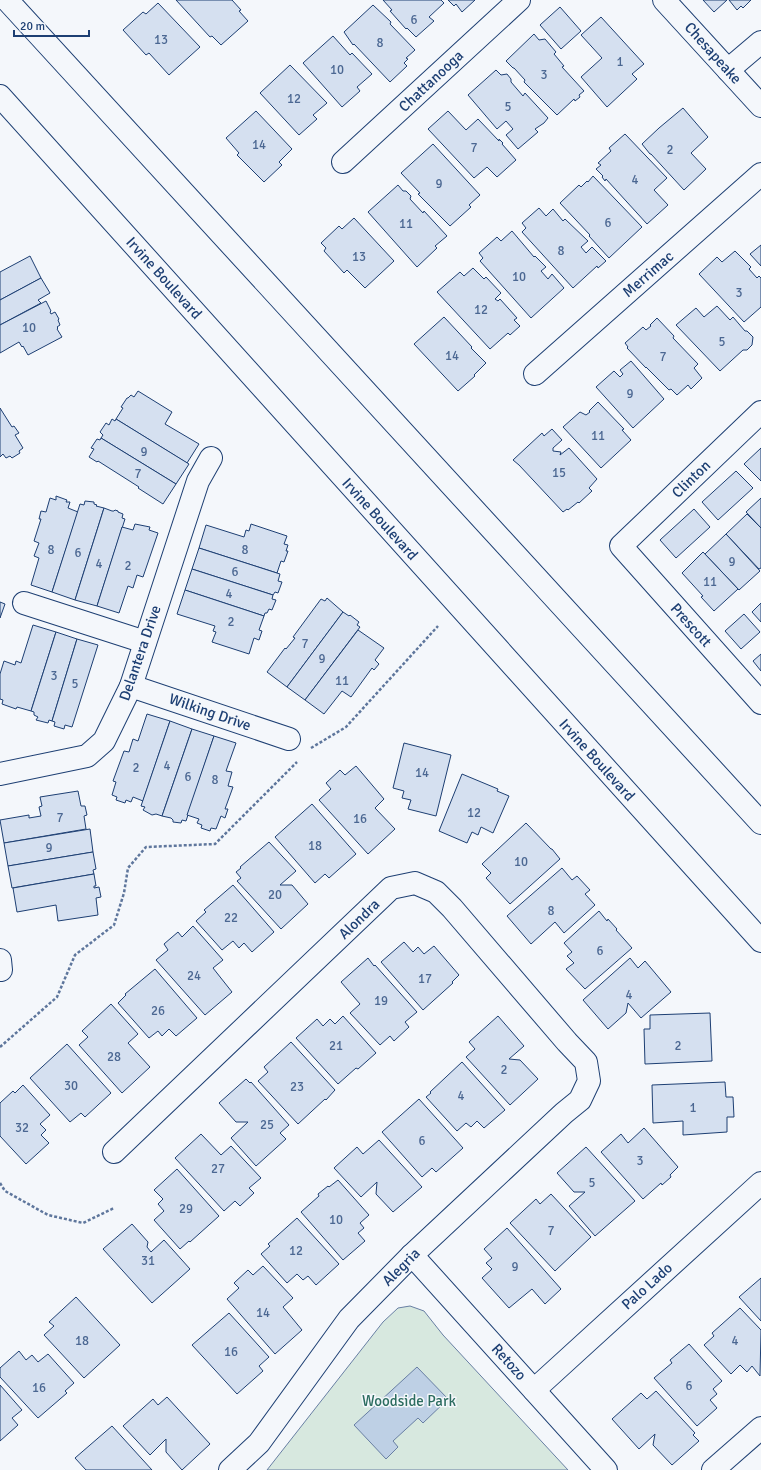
<svg xmlns="http://www.w3.org/2000/svg" width="761" height="1470" font-family="Signika,sans-serif">
  <style>
    .green { fill: #d7e8df; stroke: #687fa3 }
    .water { fill: #bed0e5; stroke: #687fa3 }
    .building { fill: #d5e0f0; stroke: #1d3f73 }
    .lines { fill: none; stroke-linecap: round; stroke-linejoin: round }
    .street-casing { stroke: #1d3f73; stroke-width: 24 }
    .primary-casing { stroke: #1d3f73; stroke-width: 24 }
    .path { stroke: #5e769c; stroke-width: 2.5; stroke-dasharray: 3 2; stroke-linecap: butt }
    .street { stroke: #f4f7fb; stroke-width: 22 }
    .primary { stroke: #f4f7fb; stroke-width: 22 }
    .labels { text-anchor: middle; stroke-width: 3; stroke-linejoin: round; paint-order: stroke }
    .number-label { font-size: 13px; fill: #4b6792 }
    .street-label { font-size: 15px; fill: #1d3f73; stroke: #f4f7fb }
    .park-label { font-size: 15px; fill: #2c6c60; stroke: #f4f7fb }
  </style>
  <rect width="100%" height="100%" fill="#f4f7fb"/>
  <path class="green" d="M410,1306l14,5 19,24 125,135h-301l116,-148 15,-14z"/>
  <path class="water" d="M417,1367l31,32 -25,24 -5,-5 -25,23 5,6 -12,12 -32,-34z"/>
  <g class="building">
    <path d="M176,0h56l9,10 -2,1 9,10 -27,24 -9,-9 -2,1z"/>
    <path d="M383,0h58l3,3 -15,14 5,4 -18,16 -9,-9 -1,1 -16,-18 2,-1z"/>
    <path d="M448,0h27l-13,12 -6,-8 -2,2z"/>
    <path d="M703,0h24l-13,12z"/>
    <path d="M729,0h22l-8,8 -2,-2 -4,4z"/>
    <path d="M158,3l42,44 -31,28 -20,-22 -3,2 -23,-25 20,-18 3,2z"/>
    <path d="M373,5l18,17 -1,2 25,26 -9,8 2,1 -4,4 3,3 -17,16 -36,-38 -1,1 -9,-13z"/>
    <path d="M560,7l21,24 -20,18 -21,-24z"/>
    <path d="M601,17l43,47 -12,10 5,5 -30,28 -26,-30 21,-19 -21,-23z"/>
    <path d="M534,34l5,6 6,-1 11,13 -2,2 10,12 -2,1 22,24 -5,4 1,2 -5,4 -1,-2 -17,16 -33,-33 1,-2 -11,-12h-1l-7,-7z"/>
    <path d="M333,36l17,19 2,-2 20,21 -15,13 3,4 -18,16 -39,-44z"/>
    <path d="M290,65l37,38 -14,12 4,4 -18,16 -39,-42z"/>
    <path d="M496,70l5,5 6,-1 4,5v3l12,14 2,-3 23,25 -4,5 -9,6 3,3 -20,17 -12,-14 7,-6 -7,-8 -9,8 -29,-34z"/>
    <path d="M683,108l25,29 -17,16 15,16 -22,21 -33,-36h-1l-8,-10 17,-16z"/>
    <path d="M256,111l36,38 -13,13 3,3 -18,17 -27,-27 2,-2 -13,-15z"/>
    <path d="M448,111l18,19 12,-11 21,22v-2l4,4 -1,1 14,16 -19,17 -10,-10 -13,11 -46,-49z"/>
    <path d="M625,134l42,44 -13,12 14,15 -21,19 -41,-45 -1,2 -3,-4 1,-1 -7,-7 5,-4 -3,-2 13,-12 -2,-3z"/>
    <path d="M433,144l47,51 -11,10 2,2 -21,19 -32,-32 2,-1 -19,-20z"/>
    <path d="M593,176l49,51 -33,31 -20,-22 1,-1 -30,-32 19,-18 2,2 6,-6 1,1z"/>
    <path d="M398,185l5,6h3l5,5 -1,3 13,14 1,-2 23,25 -12,10 2,2 -20,19 -49,-55z"/>
    <path d="M539,208l7,8 7,-7 10,12 2,-2 23,22 -7,6 5,6 6,-6 14,14 -8,7 -1,-2 -24,22 -51,-56 4,-4 -4,-5z"/>
    <path d="M354,218l40,43 -29,27 -18,-18 -3,3 -20,-22 2,-3 -5,-5 18,-17 3,3z"/>
    <path d="M512,231l22,26 1,-1 11,11 -5,4 7,8 4,-5 12,14 -33,30 -51,-57 3,-3 -4,-5 18,-16 4,4z"/>
    <path d="M761,245v21l-11,-12z"/>
    <path d="M735,251l16,16 -2,2 8,9 2,-2 2,2v29l-17,15 -45,-48 18,-17 5,5z"/>
    <path d="M30,256l11,22 -41,22v-28z"/>
    <path d="M473,268l11,11 2,-2 15,16 -6,6 3,2 2,-2 17,19 -3,2 6,6 -10,9 -2,-2 -18,16 -53,-57 23,-20 4,4z"/>
    <path d="M41,278l9,15 -12,7 3,3 -41,22v-25z"/>
    <path d="M46,301l5,10 -1,1 1,2 4,-2 4,7 -1,1 2,5 -3,2 1,1 -1,1 5,8 -34,18 -5,-9 -1,1 -3,-5 -19,11v-28z"/>
    <path d="M717,306l13,14 3,-3 12,14h2l6,6 -1,8 -5,5h-4l-23,21 -44,-46 20,-17 8,9z"/>
    <path d="M444,317l28,30 -1,1 15,15 -12,12 1,1 -17,15 -44,-47z"/>
    <path d="M657,318l17,18 -1,2 25,26 -4,4 8,10 -11,11 -3,-4 -11,10 -6,-6 -2,1 -23,-23v1l-19,-20 1,-1 -3,-4 18,-16 3,3 5,-4 -1,-1z"/>
    <path d="M631,361l33,38 -31,29 -37,-41 18,-16 6,6 3,-3 -3,-4z"/>
    <path d="M138,391l34,21 -7,12 34,20 -12,19 -71,-44 7,-11 -2,-1 6,-9h1l3,-3 3,2z"/>
    <path d="M598,402l26,27 -2,1 9,10 -30,28 -38,-41 17,-15 6,3 4,-3 -1,-1z"/>
    <path d="M0,408l12,19 2,-1 5,7 -4,2 8,13 -4,3 1,2 -8,5 -2,-2 -4,2 -3,-4 -3,3z"/>
    <path d="M112,419l3,2 1,-2 73,45 -13,20 -75,-46 2,-3 -3,-3 6,-9 3,2z"/>
    <path d="M552,429l10,11 -9,8v3l8,1 -1,3 9,-7 28,31 -8,9 3,3 -13,12 -1,-1 -10,8 -1,-1 -4,3 -44,-47 -6,-5 29,-27 2,3z"/>
    <path d="M101,438l75,46 -13,20 -25,-16 1,-1 -41,-26 -1,1 -8,-5 5,-8 -3,-1 6,-9 3,1z"/>
    <path d="M761,448v33l-17,-17z"/>
    <path d="M736,471l17,17 -35,32 -16,-18z"/>
    <path d="M56,496l11,4 -1,2h4l-2,6 10,4 -26,80 -21,-7 8,-27 -5,-2 5,-13 -5,-2 7,-22h-2l2,-8 5,1 4,-14 6,2z"/>
    <path d="M761,498v30l-15,-16z"/>
    <path d="M85,501l9,1v2l3,1 -1,1 8,2 -29,92 -23,-8 28,-88 4,1z"/>
    <path d="M104,508l8,3h2l1,-1 3,1v1l5,2 -1,4 3,1 -28,87 -22,-6z"/>
    <path d="M694,509l16,18 -34,31 -16,-18z"/>
    <path d="M747,514l14,14v40l-2,1 -33,-35z"/>
    <path d="M135,524l15,3 -1,3 9,3 -15,44 -6,-2 -4,13 -5,-2 -9,27 -22,-7 25,-79 11,3z"/>
    <path d="M251,524l36,12 -3,8 4,1 -2,6h2l-4,11 -3,-1 -4,12 -78,-25 7,-23 38,12 2,-7 3,1z"/>
    <path d="M726,534l34,37 -21,19 -34,-36z"/>
    <path d="M199,548l81,26 -2,7 4,1 -4,11 -3,-1 -2,3 -81,-26z"/>
    <path d="M703,552l35,37 -24,22 -13,-14 2,-1 -21,-23z"/>
    <path d="M192,569l81,26 -1,4 4,1 -4,10 -3,-1 -2,4h-2l-1,3 -79,-26z"/>
    <path d="M185,590l79,26 -5,14 3,1 -3,9 -5,-2 -5,16 -37,-12 4,-10 -3,-1 2,-5 -38,-12z"/>
    <path d="M327,598l16,14 -56,75 -20,-15 18,-24 1,1 9,-11 -2,-1 28,-38 4,2z"/>
    <path d="M0,602l5,2 -5,14z"/>
    <path d="M761,603v19l-9,-10z"/>
    <path d="M343,612l6,4 1,-1 9,7 -2,3 3,2 -55,73 -18,-13z"/>
    <path d="M744,614l16,18 -19,17 -16,-18z"/>
    <path d="M33,625l23,7 -25,79 -14,-4 -1,2 -14,-5 1,-4 -3,-1v-25l4,-13 11,4 1,-4 5,2z"/>
    <path d="M358,630l26,18 -9,12 4,4 -5,6 -2,-2 -21,29 -9,-6 -18,23 -19,-14z"/>
    <path d="M56,632l21,7 -25,82 -3,-1 -1,3 -12,-3 2,-3 -4,-2v-3l-3,-1z"/>
    <path d="M77,639l21,6 -26,82 -7,-2 -1,4 -10,-3 1,-4 -3,-1z"/>
    <path d="M761,654v17l-8,-10z"/>
    <path d="M147,714l23,7 -27,80 -10,-4 -2,5 -5,-2 -1,3 -9,-3 1,-3 -5,-2 4,-13 -3,-1 11,-30 5,1 4,-13 5,2z"/>
    <path d="M170,721l22,8 -30,87 -6,-2 -4,1 -9,-5 2,-3 -4,-1z"/>
    <path d="M192,729l22,7 -28,85 -4,-1 -1,3 -8,-1v-2l-2,-2 -9,-2z"/>
    <path d="M214,736l22,7 -10,28 6,1 -4,14 5,1 -8,22h3l-3,9 -4,-2 -5,13 -5,-1 -1,3 -9,-3 1,-3 -5,-2 2,-4 -12,-4z"/>
    <path d="M404,743l47,12 -15,61 -28,-7 3,-9 -9,-2 2,-7 -11,-3z"/>
    <path d="M356,766l28,33 -9,9 20,21 -27,25 -49,-54 12,-11 -5,-6 14,-13 5,5z"/>
    <path d="M462,774l36,15 -1,2 12,5 -16,37 -12,-6 -3,8 -6,-3 -5,11 -28,-12z"/>
    <path d="M78,791l3,15h4l2,9 -3,1 2,13 -82,14 -4,-23 29,-5v3l12,-2 -2,-9 3,-1 -2,-9z"/>
    <path d="M312,804l44,50 -27,24 -4,-4 -10,9 -40,-46z"/>
    <path d="M526,823l25,26h1l8,10 -50,45 -24,-26 5,-5 -9,-9z"/>
    <path d="M90,829l3,23 -85,14 -4,-23z"/>
    <path d="M269,842l27,29 -16,14h12l16,19 -27,25 -44,-48 4,-3 -5,-6 5,-4 -1,-1z"/>
    <path d="M93,852l3,17 -3,1 1,4 -82,14 -4,-22z"/>
    <path d="M562,868l10,12 5,-4 13,14 -5,4 10,11 -31,28 -9,-11 -24,22 -24,-28z"/>
    <path d="M94,874l2,12h-2v2l5,-1 2,10 -5,1 2,17 -40,6 -2,-16 -39,7 -4,-24z"/>
    <path d="M233,885l41,47 -22,20 -8,-9 -5,5 -6,-7 -11,9 -26,-29 10,-9 -2,-2z"/>
    <path d="M599,911l8,10 1,-2 9,10 -1,1 16,18 -47,41 -19,-20 8,-6 -7,-7 5,-4 -8,-9z"/>
    <path d="M193,926l30,34 -10,8 19,24 -27,23 -49,-55 12,-10 -4,-6 14,-12 4,5z"/>
    <path d="M404,942l9,10 5,-5 6,7 10,-8 25,29 -7,7 1,1 -30,27 -42,-48z"/>
    <path d="M368,958l6,8 1,-1 42,47 -12,10 4,5 -15,14 -4,-5 -10,9 -30,-32 10,-9 -19,-22z"/>
    <path d="M630,958l8,10 7,-7 26,31 -30,26 -13,-15 -2,10 -18,16 -25,-29z"/>
    <path d="M155,969l42,49 -21,18 -7,-7 -7,7 -4,-5 -9,7 -31,-35 8,-8 -1,-1z"/>
    <path d="M111,1004l27,30 -10,9 22,24 -28,26 -43,-48 9,-8 -6,-6z"/>
    <path d="M710,1013l2,48 -67,3 -1,-35h6v-14z"/>
    <path d="M343,1016l33,37 -18,16 -2,-1 -18,16 -42,-46 21,-19 6,7 7,-7 5,5z"/>
    <path d="M498,1016l26,30 -15,13 11,1 18,19 -28,26 -44,-48 9,-8 -6,-7z"/>
    <path d="M291,1042l44,48 -9,10 -1,-1 -27,25 -40,-43 10,-9 -4,-5z"/>
    <path d="M67,1044l44,49 -26,24 -4,-4 -11,9 -40,-44z"/>
    <path d="M462,1062l43,48 -21,18 -7,-7 -6,6 -5,-4 -9,8 -31,-34 5,-4 -1,-1z"/>
    <path d="M246,1079l4,4 1,-1 38,43 -9,8 6,6 -30,27 -25,-28 17,-16h-12l-17,-19z"/>
    <path d="M725,1082l1,15h7l1,20h-7v15l-44,3v-14l-30,2 -1,-38z"/>
    <path d="M23,1085l27,30 -10,9 6,6 -5,5 8,8 -23,21 -26,-28v-33l13,-12 2,2z"/>
    <path d="M419,1099l44,49 -27,24 -4,-4 -10,9 -40,-45z"/>
    <path d="M644,1128l34,39 -8,8 1,2 -9,8 -1,-2 -18,16 -42,-47 20,-18 7,9z"/>
    <path d="M201,1134l20,21 10,-9 30,32 -12,10 5,5 -14,13 -5,-5 -11,10 -49,-53z"/>
    <path d="M379,1140l43,47 -29,25 -17,-18 1,-12 -16,15 -27,-29 23,-21 6,7z"/>
    <path d="M586,1147l49,54 -40,35 -26,-30 16,-14h-11l-17,-19z"/>
    <path d="M177,1169l42,47 -29,26 -1,-1 -9,8 -26,-29 10,-9 -6,-7 5,-5 -9,-9z"/>
    <path d="M338,1180l31,35 -9,8 4,5 -6,5 7,8 -22,19 -42,-48 18,-16 -1,-2 10,-8 1,1z"/>
    <path d="M551,1194l40,43 -36,34 -45,-48 26,-24 4,5z"/>
    <path d="M297,1218l42,46 -23,21 -8,-9 -5,4 -6,-6 -10,9 -26,-29 9,-8 -2,-2z"/>
    <path d="M132,1224l16,18 -1,5 4,5 13,-12 26,29 -38,34 -49,-54z"/>
    <path d="M507,1228l54,61 -16,15 -13,-15 -23,19 -27,-30 10,-9 -6,-6 6,-5 -8,-9z"/>
    <path d="M263,1266l30,32 -10,9 19,23 -27,24 -48,-55 12,-11 -5,-5 14,-13 5,5z"/>
    <path d="M761,1278v43l-22,-24z"/>
    <path d="M76,1297l44,48 -36,33 -40,-43 10,-9 -5,-4z"/>
    <path d="M740,1308l21,22 -1,46 -8,-10 -5,6 -7,-7 -9,9 -27,-29 10,-9 -2,-3z"/>
    <path d="M229,1313l40,44 -10,9 4,5 -26,23 -45,-49z"/>
    <path d="M689,1344l33,37 -9,8 4,5 -7,6 7,8 -20,18 -43,-48 18,-15 -2,-3z"/>
    <path d="M19,1351l7,9 6,-5 6,7 10,-8 26,29 -9,8 2,2 -29,25 -38,-41v-9z"/>
    <path d="M0,1385l22,25 -10,8 6,7 -18,16z"/>
    <path d="M656,1391l39,42 -2,2 6,6 -27,24 -19,-20 2,-11 -16,15 -27,-30 29,-26 6,6z"/>
    <path d="M167,1397l43,47 -28,26 -16,-18v-13l-16,16 -27,-29 30,-27 5,6z"/>
    <path d="M112,1426l40,44h-66l-11,-12z"/>
  </g>
  <g class="lines">
    <defs>
      <g id="street">
        <path d="M664,0l97,106"/>
        <path d="M728,70l33,-28"/>
        <path d="M343,162l176,-162"/>
        <path d="M535,374l226,-200"/>
        <path d="M761,412l-140,134 140,157"/>
        <path d="M24,603l121,39"/>
        <path d="M131,686l158,53"/>
        <path d="M0,774l87,-18 17,-15 27,-55 67,-205 13,-23"/>
        <path d="M0,960l1,10"/>
        <path d="M114,1152l277,-264 24,-5 21,9 16,16 115,134 19,20 3,19 -9,19 -16,13 -152,142 -63,64 -90,124 -29,27"/>
        <path d="M412,1255l194,215"/>
        <path d="M534,1390l227,-207"/>
        <path d="M713,1470l48,-42"/>
      </g>
      <g id="primary">
        <path d="M7,0l754,823"/>
        <path d="M0,96l761,845"/>
      </g>
    </defs>
    <use href="#street" class="street-casing"/>
    <use href="#primary" class="primary-casing"/>
    <g class="path">
      <path d="M311,748l35,-21 92,-101"/>
      <path d="M0,1047l57,-50 18,-42 39,-30 10,-32 4,-25 18,-21 69,-3 82,-82"/>
      <path d="M0,1183l5,8 43,24 35,8 31,-15"/>
    </g>
    <use href="#street" class="street"/>
    <use href="#primary" class="primary"/>
  </g>
  <g class="labels">
    <g class="number-label">
      <text x="414" y="24">6</text>
      <text x="161" y="44">13</text>
      <text x="380" y="47">8</text>
      <text x="620" y="66">1</text>
      <text x="337" y="74">10</text>
      <text x="544" y="79">3</text>
      <text x="294" y="103">12</text>
      <text x="508" y="111">5</text>
      <text x="259" y="149">14</text>
      <text x="474" y="152">7</text>
      <text x="670" y="154">2</text>
      <text x="635" y="184">4</text>
      <text x="439" y="188">9</text>
      <text x="608" y="227">6</text>
      <text x="406" y="228">11</text>
      <text x="561" y="255">8</text>
      <text x="359" y="261">13</text>
      <text x="519" y="281">10</text>
      <text x="739" y="297">3</text>
      <text x="481" y="314">12</text>
      <text x="29" y="332">10</text>
      <text x="722" y="346">5</text>
      <text x="452" y="360">14</text>
      <text x="663" y="361">7</text>
      <text x="630" y="398">9</text>
      <text x="598" y="440">11</text>
      <text x="144" y="456">9</text>
      <text x="559" y="477">15</text>
      <text x="138" y="478">7</text>
      <text x="51" y="554">8</text>
      <text x="245" y="554">8</text>
      <text x="78" y="557">6</text>
      <text x="732" y="566">9</text>
      <text x="99" y="568">4</text>
      <text x="128" y="570">2</text>
      <text x="235" y="576">6</text>
      <text x="710" y="586">11</text>
      <text x="229" y="598">4</text>
      <text x="231" y="626">2</text>
      <text x="305" y="648">7</text>
      <text x="322" y="663">9</text>
      <text x="54" y="680">3</text>
      <text x="342" y="685">11</text>
      <text x="75" y="688">5</text>
      <text x="167" y="770">4</text>
      <text x="136" y="772">2</text>
      <text x="422" y="777">14</text>
      <text x="188" y="781">6</text>
      <text x="215" y="784">8</text>
      <text x="474" y="817">12</text>
      <text x="60" y="822">7</text>
      <text x="360" y="823">16</text>
      <text x="315" y="850">18</text>
      <text x="49" y="852">9</text>
      <text x="521" y="866">10</text>
      <text x="275" y="899">20</text>
      <text x="551" y="915">8</text>
      <text x="231" y="922">22</text>
      <text x="600" y="955">6</text>
      <text x="194" y="980">24</text>
      <text x="425" y="983">17</text>
      <text x="629" y="999">4</text>
      <text x="381" y="1005">19</text>
      <text x="158" y="1015">26</text>
      <text x="336" y="1050">21</text>
      <text x="678" y="1050">2</text>
      <text x="114" y="1061">28</text>
      <text x="504" y="1074">2</text>
      <text x="71" y="1090">30</text>
      <text x="297" y="1091">23</text>
      <text x="461" y="1100">4</text>
      <text x="693" y="1112">1</text>
      <text x="267" y="1129">25</text>
      <text x="22" y="1132">32</text>
      <text x="422" y="1145">6</text>
      <text x="640" y="1165">3</text>
      <text x="218" y="1173">27</text>
      <text x="592" y="1187">5</text>
      <text x="186" y="1213">29</text>
      <text x="336" y="1224">10</text>
      <text x="551" y="1235">7</text>
      <text x="296" y="1255">12</text>
      <text x="148" y="1265">31</text>
      <text x="515" y="1271">9</text>
      <text x="263" y="1317">14</text>
      <text x="82" y="1345">18</text>
      <text x="735" y="1345">4</text>
      <text x="231" y="1356">16</text>
      <text x="689" y="1390">6</text>
      <text x="39" y="1392">16</text>
    </g>
    <g class="street-label">
      <text transform="translate(713 53) rotate(48)" y="5">Chesapeake</text>
      <text transform="translate(431 81) rotate(-43)" y="5">Chattanooga</text>
      <text transform="translate(648 274) rotate(-41)" y="5">Merrimac</text>
      <text transform="translate(164 278) rotate(48)" y="5">Irvine Boulevard</text>
      <text transform="translate(691 479) rotate(-44)" y="5">Clinton</text>
      <text transform="translate(380 519) rotate(48)" y="5">Irvine Boulevard</text>
      <text transform="translate(691 625) rotate(48)" y="5">Prescott</text>
      <text transform="translate(140 653) rotate(-71)" y="5">Delantera Drive</text>
      <text transform="translate(210 712) rotate(19)" y="5">Wilking Drive</text>
      <text transform="translate(597 760) rotate(48)" y="5">Irvine Boulevard</text>
      <text transform="translate(359 919) rotate(-44)" y="5">Alondra</text>
      <text transform="translate(401 1267) rotate(-45)" y="5">Alegria</text>
      <text transform="translate(647 1286) rotate(-42)" y="5">Palo Lado</text>
      <text transform="translate(509 1362) rotate(48)" y="5">Retozo</text>
    </g>
    <g class="park-label">
      <text x="409" y="1406">Woodside Park</text>
    </g>
  </g>
  <path d="M14 30v6h75v-6" fill="none" stroke="#1d3f73" stroke-width="2"/>
  <text x="20" y="30" font-size="12" fill="#1d3f73" stroke="#f4f7fb" stroke-width="3" paint-order="stroke">20 m</text>
</svg>
